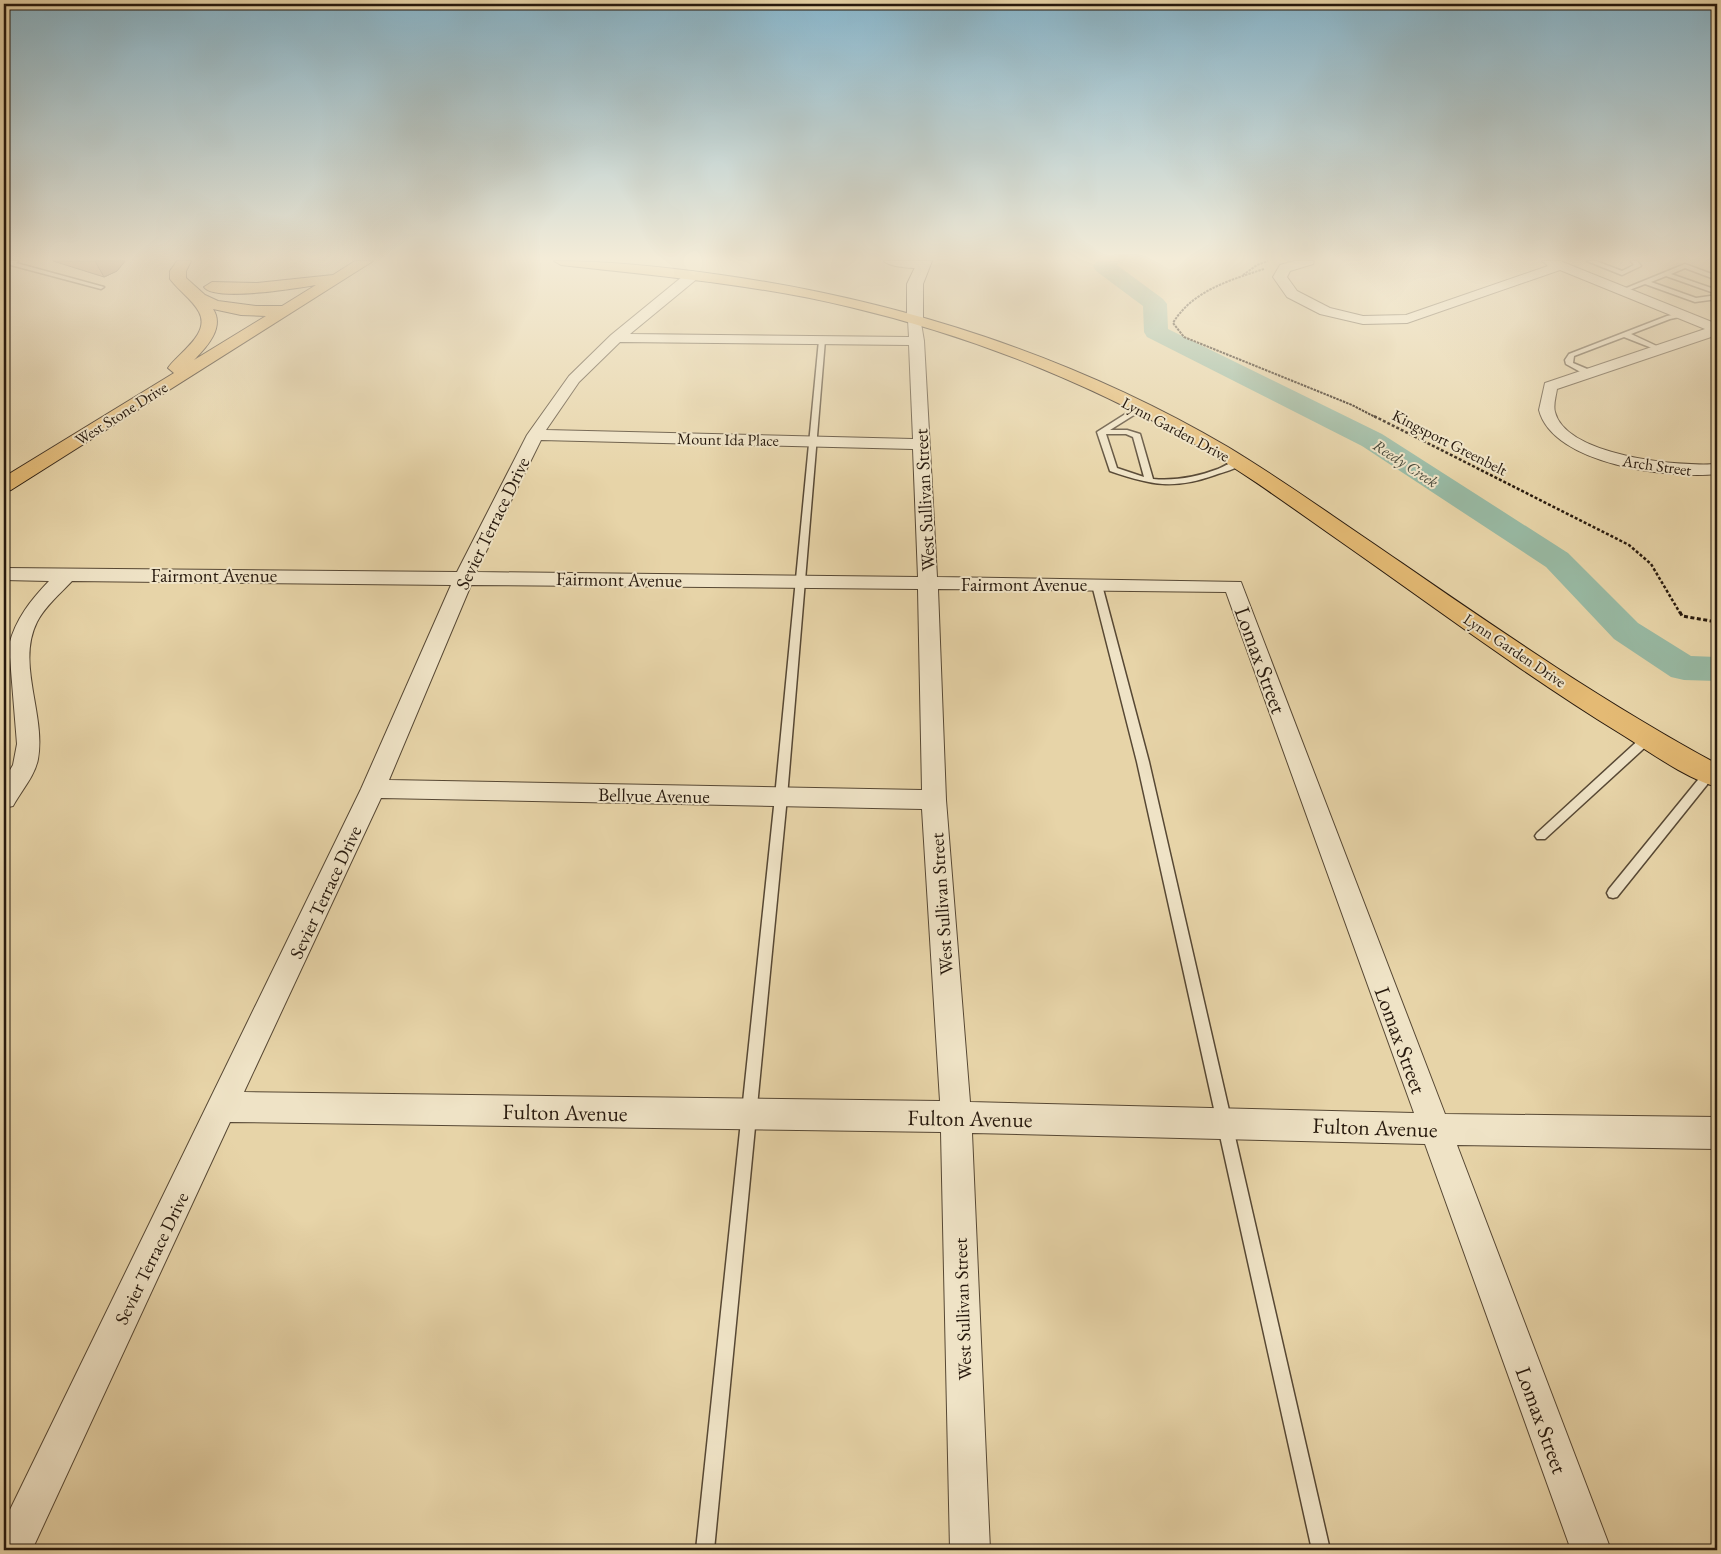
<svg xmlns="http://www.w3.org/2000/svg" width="1721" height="1554" font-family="'EB Garamond',serif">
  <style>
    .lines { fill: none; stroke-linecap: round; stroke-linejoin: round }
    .river { fill: #98b9a3; fill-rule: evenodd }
    .lane-casing { stroke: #574834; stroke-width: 3 }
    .street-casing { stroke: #574834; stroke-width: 2 }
    .secondary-casing { stroke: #27190d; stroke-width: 2 }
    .primary-casing { stroke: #27190d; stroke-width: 2 }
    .highway-casing { stroke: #27190d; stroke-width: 2 }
    .path-far2 { stroke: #27190d; stroke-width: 2; stroke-dasharray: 2.5 1; stroke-linecap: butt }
    .path-far1 { stroke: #27190d; stroke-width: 2.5; stroke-dasharray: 3 2; stroke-linecap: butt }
    .path { stroke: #27190d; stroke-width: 3; stroke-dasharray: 4 2.5; stroke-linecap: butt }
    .lane { fill: #efe3c6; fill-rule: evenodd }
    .street { fill: #efe3c6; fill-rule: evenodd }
    .secondary { fill: #efe3c6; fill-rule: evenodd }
    .primary { fill: #e4ba74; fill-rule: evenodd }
    .highway { fill: #e4ba74; fill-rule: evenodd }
    .wall { fill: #ae7c53; stroke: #27190d }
    .shaded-wall { fill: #8d6544; stroke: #27190d }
    .labels { text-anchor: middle; stroke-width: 4; stroke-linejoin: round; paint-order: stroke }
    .far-street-label { font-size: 16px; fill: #27190d; stroke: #efe3c6 }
    .far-water-label { font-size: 16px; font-style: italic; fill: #49493a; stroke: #efe3c6 }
    .street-label { font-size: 19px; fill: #27190d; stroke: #efe3c6 }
    .near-street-label { font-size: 22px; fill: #27190d; stroke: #efe3c6 }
  </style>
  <rect width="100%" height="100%" fill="#e7d4a8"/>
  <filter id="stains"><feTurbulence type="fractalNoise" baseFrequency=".004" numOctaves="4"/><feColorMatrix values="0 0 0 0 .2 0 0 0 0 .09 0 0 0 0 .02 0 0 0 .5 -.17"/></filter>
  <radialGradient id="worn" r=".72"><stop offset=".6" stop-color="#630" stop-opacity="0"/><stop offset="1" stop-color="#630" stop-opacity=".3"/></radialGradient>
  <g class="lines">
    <path class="river" d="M1097,261h23l-3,4 46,34 4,5 1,25 214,105 186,119 70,70 53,33 26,1v24l-33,-1 -13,-3 -57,-38 -68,-72 -184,-121 -215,-109 -3,-5 -1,-26 -47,-35 -3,-5z"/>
    <defs>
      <g id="lane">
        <path d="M9,261h9l-2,2 88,24 -3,2 -94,-25 -1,-1z"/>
        <path d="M1587,261h9l26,10 12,-6 -3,-4h6l4,5 -19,9z"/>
        <path d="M1712,261h5v3z"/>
        <path d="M1685,264l32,12v4l-32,-12 -14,6 46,16v4l-51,-18 -15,6 45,16 21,-3v4l-22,3 -50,-18 -21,8 -5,-1z"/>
        <path d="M1682,313l3,2 -1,1 -14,3 -39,15 30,14v2h-4l-33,-13 -50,19 -1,7 19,8v4h-6l-20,-11 -1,-4 4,-6 98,-38z"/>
        <path d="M822,338l3,2 -38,457 -73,753h-18l79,-753 44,-457z"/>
        <path d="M1138,406l7,2 -35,22h17l13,4 13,45c22,2 44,-2 65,-10 7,-3 18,-11 25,-6 -7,6 -19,9 -28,12 -42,15 -64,10 -105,-4l-13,-39zM1106,434h20l7,3 11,40 -27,-9z"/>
        <path d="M1097,582l5,3 47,177 181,788h-18l-175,-788 -45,-177z"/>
        <path d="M1648,734l4,1 1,3 -1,3 -107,98h-8l-2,-3 2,-3 107,-98z"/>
        <path d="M1710,769l4,1 2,3 -2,3 -97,121 -4,1 -4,-1 -2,-4 2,-4 97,-119z"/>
      </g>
      <g id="street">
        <path d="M884,261h39l6,4c-5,6 -40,2 -45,-4z"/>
        <path d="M1294,261h20l-1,3 -23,7 -3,6 10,14 33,17 33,8 43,-1 142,-49 -6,-5h18l157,63v11l-160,54c-1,7 -4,16 -2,23 11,44 125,55 162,52v10c-46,5 -164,-9 -178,-64l6,-27 160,-54 -145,-59 -153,53 -44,1 -43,-10 -33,-17 -14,-20 7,-12z"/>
        <path d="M693,271l7,4 -2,3 -68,56 279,3 -1,-17 7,-4 5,1 4,24 13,236 304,5 204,532 272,3v32l-260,-4 154,405h-40l-146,-406 -453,-11 18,417h-40l-9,-418 -711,-10 -198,428h-28v-28l357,-733 90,-204 -379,-4c-12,13 -27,25 -35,41 -21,42 9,92 1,137 -3,17 -17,32 -25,47l-9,2v-28l9,-15 4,-21 -8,-99c7,-27 22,-45 40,-64l-45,-1v-12l453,4 70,-137 42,-59 42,-41 77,-63zM620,342l289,3 4,94 -367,-9 33,-48zM541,440l372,9 5,128 -442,-5zM471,585l447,4 4,201 -533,-10zM938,589l288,3 188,521 -444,-11 -24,-302zM381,798l541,11 18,292 -696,-9z"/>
      </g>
      <path id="secondary" d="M918,261h14l-9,23v36l-8,5 -8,-5v-36z"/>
      <path id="primary" d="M554,261c56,0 111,6 167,14 178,25 352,81 507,172 50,30 97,64 146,97 112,77 223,155 343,220v23c-32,-9 -67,-35 -96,-53 -101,-62 -196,-134 -294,-202 -37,-26 -74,-53 -112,-76 -112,-68 -238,-119 -365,-149 -95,-23 -193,-31 -289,-42z"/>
      <path id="highway" d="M177,261h14l-5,10v7l19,17 13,6 38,5h26l34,-21c-18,3 -102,17 -112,2l8,-5 45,1 76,-8 22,-14h18l-362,229 -7,2v-15l170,-104 -6,-5c10,-15 43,-34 31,-56 -7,-13 -20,-21 -29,-33v-8zM213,309l28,6 25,1 -72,44c13,-13 31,-33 19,-51z"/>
    </defs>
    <use href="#lane" class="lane-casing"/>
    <use href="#street" class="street-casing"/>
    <use href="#secondary" class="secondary-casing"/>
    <use href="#primary" class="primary-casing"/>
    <use href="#highway" class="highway-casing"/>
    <g class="path-far2">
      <path d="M1264,269c-34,11 -72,22 -91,54l11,14 168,68 25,13"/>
      <path d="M1243,275l14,-10 11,-4"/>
    </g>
    <path class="path-far1" d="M1374,416l255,129 22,19 29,49"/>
    <path class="path" d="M1680,612l2,4 35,6"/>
    <use href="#lane" class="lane"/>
    <use href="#street" class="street"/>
    <use href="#secondary" class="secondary"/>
    <use href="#primary" class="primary"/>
    <use href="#highway" class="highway"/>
  </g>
  <path class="wall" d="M53,261h72l-8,10 -13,6z"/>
  <path class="shaded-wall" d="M95,261h30l-8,10 -13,6z"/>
  <linearGradient id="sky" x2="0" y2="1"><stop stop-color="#88b6cc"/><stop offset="0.54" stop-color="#f4ecd8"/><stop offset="1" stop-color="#f4ecd8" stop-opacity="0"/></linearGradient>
  <rect width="1721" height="479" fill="url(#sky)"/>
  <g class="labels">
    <g class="far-street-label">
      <text transform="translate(121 413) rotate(-32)" y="6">West Stone Drive</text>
      <text transform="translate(1176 429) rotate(28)" y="6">Lynn Garden Drive</text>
      <text transform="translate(728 439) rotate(1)" y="6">Mount Ida Place</text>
      <text transform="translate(1450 442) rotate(27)" y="6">Kingsport Greenbelt</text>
      <text transform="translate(1657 465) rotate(8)" y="6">Arch Street</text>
      <text transform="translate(1515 650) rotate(34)" y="6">Lynn Garden Drive</text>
    </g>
    <g class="far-water-label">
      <text transform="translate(1406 463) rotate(33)" y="6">Reedy Creek</text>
    </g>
    <g class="street-label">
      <text transform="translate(924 500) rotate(-93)" y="7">West Sullivan Street</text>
      <text transform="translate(492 523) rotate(-64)" y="7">Sevier Terrace Drive</text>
      <text x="214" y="582">Fairmont Avenue</text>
      <text transform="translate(619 579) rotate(1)" y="7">Fairmont Avenue</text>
      <text x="1024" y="591">Fairmont Avenue</text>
      <text transform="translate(654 795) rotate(1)" y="7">Bellvue Avenue</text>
      <text transform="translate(325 892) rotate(-65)" y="7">Sevier Terrace Drive</text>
      <text transform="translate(941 904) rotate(-94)" y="7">West Sullivan Street</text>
      <text transform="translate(151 1258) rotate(-64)" y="7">Sevier Terrace Drive</text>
      <text transform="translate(962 1309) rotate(-92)" y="7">West Sullivan Street</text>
    </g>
    <g class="near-street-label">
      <text transform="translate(1261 660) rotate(70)" y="8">Lomax Street</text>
      <text transform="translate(1401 1040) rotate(70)" y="8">Lomax Street</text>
      <text transform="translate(565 1112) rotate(1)" y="8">Fulton Avenue</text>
      <text transform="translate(970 1118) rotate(1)" y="8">Fulton Avenue</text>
      <text transform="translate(1375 1127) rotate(2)" y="8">Fulton Avenue</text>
      <text transform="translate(1542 1420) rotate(70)" y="8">Lomax Street</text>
    </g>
  </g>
  <rect width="1721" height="1554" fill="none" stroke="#e7d4a8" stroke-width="20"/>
  <rect x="5" y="5" width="1711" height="1544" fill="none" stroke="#27190d" stroke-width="2.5"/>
  <rect x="10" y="10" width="1701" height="1534" fill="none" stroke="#27190d"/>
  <rect width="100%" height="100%" filter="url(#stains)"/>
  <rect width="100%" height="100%" fill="url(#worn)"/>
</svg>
